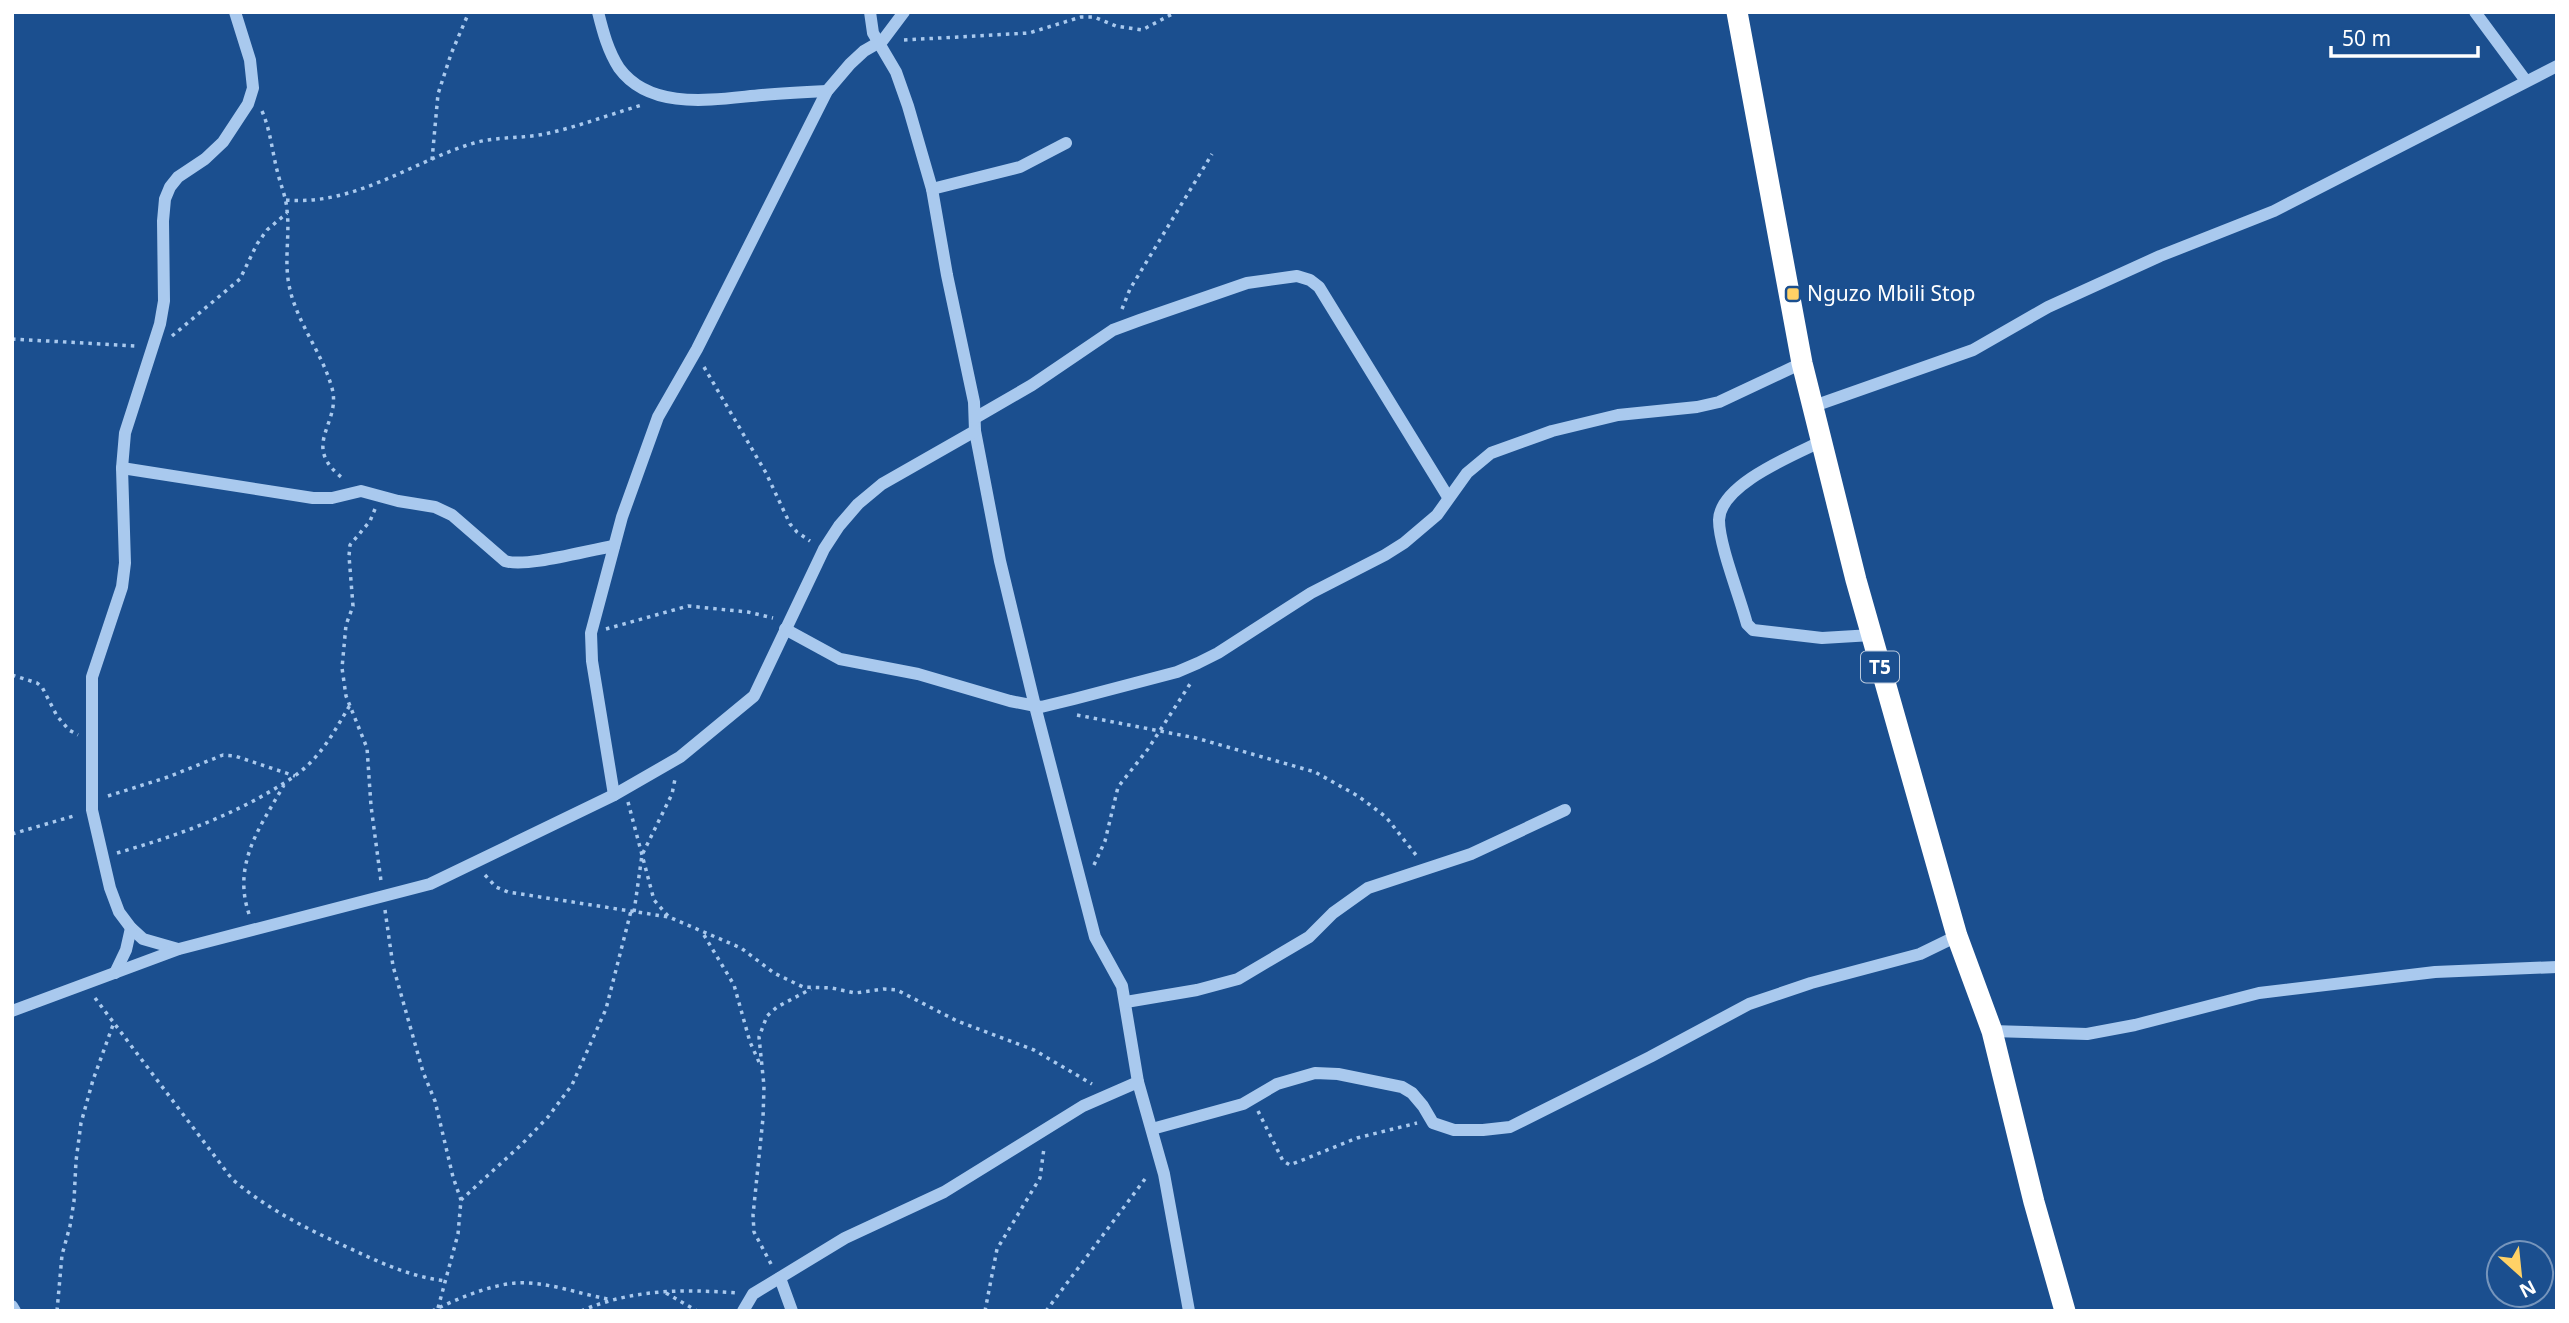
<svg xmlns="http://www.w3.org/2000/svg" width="2569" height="1323" font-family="'Noto Sans',sans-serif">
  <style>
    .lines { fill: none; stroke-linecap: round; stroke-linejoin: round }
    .path { stroke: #a9c9ee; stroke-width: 3.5; stroke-dasharray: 3.5 5; stroke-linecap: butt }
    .minor { stroke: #a9c9ee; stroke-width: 12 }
    .highway { stroke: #fff; stroke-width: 21 }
    .poi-dot { fill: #ffd166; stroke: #1b4f8f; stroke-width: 2.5 }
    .labels { text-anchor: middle; stroke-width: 6; stroke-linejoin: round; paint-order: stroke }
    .shield { fill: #1b4f8f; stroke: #bbcadd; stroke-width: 2 }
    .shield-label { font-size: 19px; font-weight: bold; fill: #fff }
    .poi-label { font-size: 21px; fill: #fff; stroke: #1b4f8f; text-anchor: start }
  </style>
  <rect width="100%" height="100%" fill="#1b4f8f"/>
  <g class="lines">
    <g class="path">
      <path d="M904,40l125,-7 52,-16h13l22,9 26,4 34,-18"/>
      <path d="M262,111c9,21 10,41 16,63 3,12 8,23 9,36 3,25 -3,50 2,75 7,37 33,67 43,103 10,37 -34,57 13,92"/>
      <path d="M432,160l6,-66 13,-40 18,-42"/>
      <path d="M286,200c69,6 125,-38 188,-57 24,-7 51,-4 75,-10 31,-7 62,-19 93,-28"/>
      <path d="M1122,309l8,-20 82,-135"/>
      <path d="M172,336l68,-57 17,-35 10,-14 20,-17"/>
      <path d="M12,339l124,7"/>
      <path d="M704,367l62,106 24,51 7,8 13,9"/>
      <path d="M375,509l-5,12 -20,24 -1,11 4,50 -7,19 -4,43 4,28 21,52 4,58 10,75"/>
      <path d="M606,629l82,-23 60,6 25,6"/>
      <path d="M12,675l25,8 5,4 15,29 12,14 9,5"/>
      <path d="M1077,715l119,23 119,34 43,24 28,21 30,38"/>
      <path d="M108,796l60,-19 55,-22 12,1 60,20"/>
      <path d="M628,802l26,98 14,16"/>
      <path d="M12,834l65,-19"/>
      <path d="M117,853c49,-14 95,-30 140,-54 19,-11 38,-21 53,-36 17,-17 28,-38 40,-58"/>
      <path d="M1094,865l11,-24 13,-54 30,-38 42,-65"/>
      <path d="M485,875l11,12 12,5 161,25 72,31 33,25 29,14 29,1 23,5 29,-4 13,1 60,31 77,29 58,34"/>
      <path d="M385,910l8,56 30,106 12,29 18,76 8,23"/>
      <path d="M634,912l8,-57 30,-61 3,-15"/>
      <path d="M249,914c-17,-50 11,-87 35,-129"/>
      <path d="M704,935l30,50 16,57 9,20"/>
      <path d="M95,998l137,181c35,30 75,50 117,69 32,15 62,29 97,33"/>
      <path d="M1258,1111l25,50 7,4 67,-27 60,-15"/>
      <path d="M771,1264l-17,-32 -1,-17 10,-97 1,-32 -5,-49 8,-21 10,-9 34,-18"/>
      <path d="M666,1293l31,18"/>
      <path d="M438,1308l20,-74 3,-34 61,-56 26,-27 24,-32 34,-76 25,-98"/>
      <path d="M57,1311l5,-56 8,-29 4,-25 2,-40 5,-38 12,-43 20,-55"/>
      <path d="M432,1311c25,-12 57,-26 84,-28 30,-2 63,11 92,16"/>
      <path d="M581,1311c51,-22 102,-22 156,-18"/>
      <path d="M985,1311l12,-62 43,-71 4,-30"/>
      <path d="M1046,1311l102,-136"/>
    </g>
    <g class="minor">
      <path d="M598,12c5,20 10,39 21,56 32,44 97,31 143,27 22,-2 43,-3 65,-4"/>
      <path d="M870,12l3,21 23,39 12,34 24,83 15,86 27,127 1,29 25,130 35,145 60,231 27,49 16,96 26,92 25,137"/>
      <path d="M2475,12l51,69"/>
      <path d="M932,189l88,-22 46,-24"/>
      <path d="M1814,406l159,-56 75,-43 112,-51 114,-45 283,-145"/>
      <path d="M975,418l57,-33 81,-55 27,-10 107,-37 50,-7 13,4 9,7 129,210"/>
      <path d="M1822,441c-28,14 -102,43 -103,79 0,25 21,77 28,104l6,6 69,8 50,-3"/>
      <path d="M122,468l191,30h19l29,-7 37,10 37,6 17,8 53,46c21,7 83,-11 109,-15"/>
      <path d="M785,629l55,30 78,15 92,27 31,6 33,-8 103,-27 21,-9 20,-10 93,-60 74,-38 19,-12 33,-28 30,-42 24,-20 61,-22 66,-16 79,-8 22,-5 83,-39"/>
      <path d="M614,795l-22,-134 -1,-28 31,-116 36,-100 39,-68 130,-258 23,-27 14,-13 19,-11 21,-28"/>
      <path d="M178,949l-35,-10 -12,-11 -12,-16 -9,-24 -18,-78v-133l30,-90 3,-24 -3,-95 3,-35 35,-109 4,-23 -1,-80 2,-22 5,-12 8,-10 27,-18 18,-17 25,-38 5,-16 -3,-28 -15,-48"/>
      <path d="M115,973l11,-23 5,-22"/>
      <path d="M1126,1002l71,-12 41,-11 71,-42 24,-24 35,-25 103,-34 94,-44"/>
      <path d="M12,1011l167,-62 251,-65 184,-89 66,-38 74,-61 70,-147 15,-23 19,-22 24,-20 93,-53"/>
      <path d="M1992,1031l95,3 48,-9 124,-32 176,-21 122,-5"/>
      <path d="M1152,1129l91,-25 34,-20 38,-11 23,1 64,13 10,6 11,13 10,17 21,7h29l27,-3 140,-70 99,-53 62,-21 109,-29 37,-18"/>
      <path d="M780,1278l12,33"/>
      <path d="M12,1306l3,5"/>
      <path d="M743,1311l10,-17 92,-56 99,-46 139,-86 55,-24"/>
    </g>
    <path class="highway" d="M1737,12l65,351 54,217 101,356 35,95 42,171 31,109"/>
  </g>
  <rect class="poi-dot" x="1786" y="287" width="14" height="14" rx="3.5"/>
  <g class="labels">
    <rect class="shield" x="1861" y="651.5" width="38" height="31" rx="5"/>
    <g class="shield-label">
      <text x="1880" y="674">T5</text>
    </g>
    <g class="poi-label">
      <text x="1807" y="301">Nguzo Mbili Stop</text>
    </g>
  </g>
  <rect width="2569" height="1323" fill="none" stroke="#ffffff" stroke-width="28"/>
  <g transform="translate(2520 1274) rotate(153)"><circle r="33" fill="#1b4f8f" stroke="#7695bc" stroke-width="2"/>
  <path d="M0-5L12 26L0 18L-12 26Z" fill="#ffd166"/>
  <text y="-10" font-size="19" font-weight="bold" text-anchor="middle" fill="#ffffff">N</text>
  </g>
  <path d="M2331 46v10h147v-10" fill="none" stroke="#ffffff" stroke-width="3.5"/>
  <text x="2342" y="46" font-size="21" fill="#ffffff" stroke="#1b4f8f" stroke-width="5" paint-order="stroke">50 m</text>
</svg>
